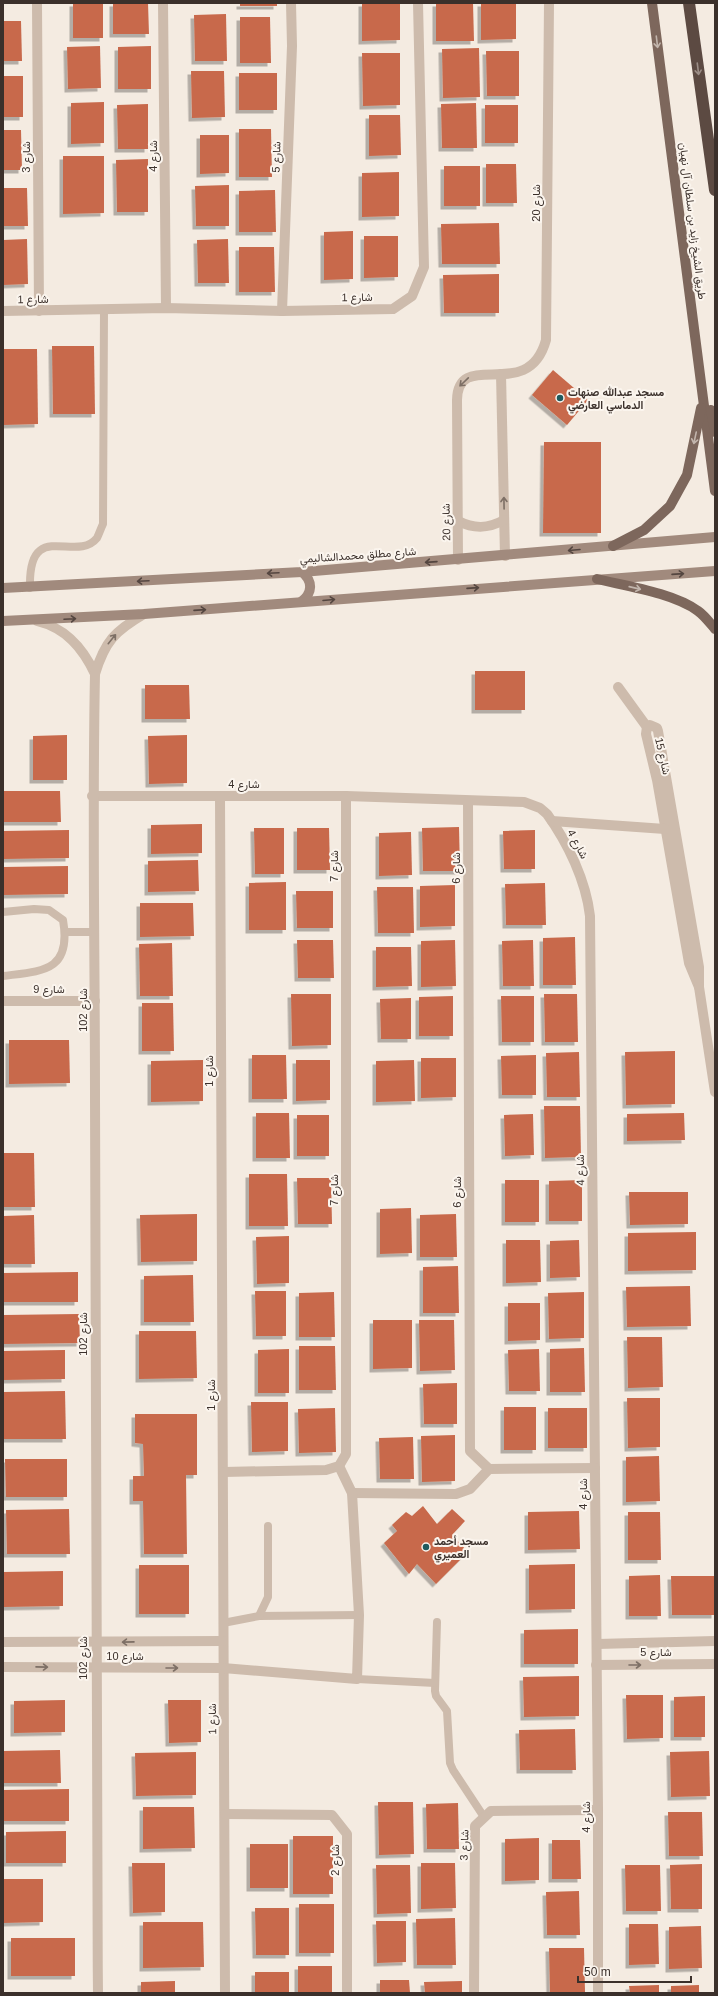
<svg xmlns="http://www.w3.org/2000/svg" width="718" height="1996" font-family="Arial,Vazirmatn,sans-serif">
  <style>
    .building { fill: #c8694b; filter: url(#shadow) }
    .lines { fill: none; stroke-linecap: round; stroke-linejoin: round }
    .lane { stroke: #cdbbac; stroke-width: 8 }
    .street { stroke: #cdbbac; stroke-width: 10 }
    .secondary { stroke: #a18a7d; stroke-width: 10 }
    .primary { stroke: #7d675c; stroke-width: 10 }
    .highway { stroke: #5c4a42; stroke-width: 12 }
    .oneway { stroke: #c2b5ac }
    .oneway2 { stroke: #9c8e87 }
    .oneway3 { stroke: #7d6f65 }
    .oneway4 { stroke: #544640 }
    .poi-dot { fill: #1f5a5e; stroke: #fbf5ee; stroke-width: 1.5 }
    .labels { text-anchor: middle; stroke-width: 4; stroke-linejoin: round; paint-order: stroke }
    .street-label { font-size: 11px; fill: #3b302b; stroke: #fbf5ee }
    .poi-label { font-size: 11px; font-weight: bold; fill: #3b302b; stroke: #fbf5ee; text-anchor: start }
  </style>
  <defs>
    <filter id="shadow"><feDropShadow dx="-3.5" dy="3.5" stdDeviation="0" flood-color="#0004"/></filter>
  </defs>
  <rect width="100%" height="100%" fill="#f4ebe1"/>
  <g class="building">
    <rect x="73" y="3" width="30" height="35"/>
    <path d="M113,3h35l1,31h-36z"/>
    <rect x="240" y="3" width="37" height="3"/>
    <path d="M362,3h38v37l-38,1z"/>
    <path d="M436,3h37l1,38h-38z"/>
    <path d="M481,3h35v36l-35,1z"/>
    <path d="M226,14l1,47h-32l-1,-46z"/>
    <path d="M240,17h30l1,46h-31z"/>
    <path d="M3,21h18l1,40h-19z"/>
    <path d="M100,46l1,42 -33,1 -1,-42z"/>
    <path d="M151,46v43h-33v-42z"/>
    <path d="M479,48l1,49 -37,1 -1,-49z"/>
    <path d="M486,51h33v45h-32z"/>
    <path d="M362,53h38v52l-37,1z"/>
    <path d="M191,71h33l1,46 -33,1z"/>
    <rect x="239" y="73" width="38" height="37"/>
    <rect x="3" y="76" width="20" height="41"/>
    <path d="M104,102v41l-33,1v-41z"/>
    <path d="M476,103l1,45h-35l-1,-44z"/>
    <path d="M148,104v45h-30l-1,-44z"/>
    <rect x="485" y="105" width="33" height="38"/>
    <path d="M369,115h31l1,40 -32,1z"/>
    <path d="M239,129h32l1,48h-33z"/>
    <path d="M3,130h18l1,40h-19z"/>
    <path d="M200,135h29v38l-29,1z"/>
    <path d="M63,156h41v57l-41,1z"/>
    <path d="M148,159v53h-31l-1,-52z"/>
    <path d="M486,164h30l1,39h-31z"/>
    <rect x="444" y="166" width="36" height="40"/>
    <path d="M399,172v44l-37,1v-44z"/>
    <path d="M229,185v41h-33l-1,-40z"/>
    <path d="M3,188h24l1,38h-25z"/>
    <path d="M275,190l1,42h-37v-41z"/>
    <path d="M499,223l1,41h-58l-1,-40z"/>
    <path d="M353,231v48l-29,1v-48z"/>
    <path d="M364,236h34v41l-34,1z"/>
    <path d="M27,239l1,45 -25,1v-45z"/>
    <path d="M228,239l1,44h-31l-1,-43z"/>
    <path d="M239,247h35l1,45h-36z"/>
    <path d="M499,274v39h-55l-1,-38z"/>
    <path d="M52,346h42l1,68h-42z"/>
    <path d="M3,349h34l1,75 -35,1z"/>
    <path d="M553,370l35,30 -21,25 -35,-30z"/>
    <path d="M544,442h57v91h-58z"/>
    <rect x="475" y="671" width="50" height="39"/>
    <path d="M145,685h44l1,34h-45z"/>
    <path d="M67,735v45h-34v-44z"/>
    <path d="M187,735v48l-38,1 -1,-48z"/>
    <path d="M3,791h57l1,31h-58z"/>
    <path d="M202,824v29l-51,1v-29z"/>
    <path d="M459,827l1,44h-37l-1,-43z"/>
    <path d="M254,828h30v46h-29z"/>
    <path d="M297,828h32l1,42h-33z"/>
    <path d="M69,830v28l-66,1v-28z"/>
    <path d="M535,830v39h-31l-1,-38z"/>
    <path d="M411,832l1,43 -33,1v-43z"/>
    <path d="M198,860l1,31 -51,1v-31z"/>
    <path d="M68,866v28l-65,1v-28z"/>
    <path d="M286,882v48h-37v-47z"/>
    <path d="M545,883l1,42h-40l-1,-41z"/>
    <path d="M455,885v41l-35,1v-41z"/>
    <path d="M377,887h36l1,46h-36z"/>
    <path d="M296,891h37v37h-36z"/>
    <path d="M140,903h53l1,33 -54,1z"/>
    <path d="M575,937l1,48h-33v-47z"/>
    <path d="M297,940h36l1,38h-36z"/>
    <path d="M455,940l1,46 -35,1v-46z"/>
    <path d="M533,940l1,46h-31l-1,-45z"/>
    <path d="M172,943l1,53h-33l-1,-52z"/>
    <path d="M376,947h35l1,39 -36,1z"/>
    <path d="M291,994h40v51l-39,1z"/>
    <path d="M544,994h33l1,48h-33z"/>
    <path d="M453,996v40h-34v-39z"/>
    <path d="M501,996h33v46h-32z"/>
    <path d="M411,998v41h-30l-1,-40z"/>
    <path d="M142,1003h31l1,48h-32z"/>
    <path d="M9,1040h60l1,43 -61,1z"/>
    <path d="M675,1051v53l-49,1 -1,-53z"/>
    <path d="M579,1052l1,45h-33l-1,-44z"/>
    <path d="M252,1055h34l1,44h-35z"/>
    <path d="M536,1055v40h-34l-1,-39z"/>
    <path d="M421,1058h35v39l-35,1z"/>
    <path d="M203,1060v41l-52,1v-41z"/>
    <path d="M296,1060h34v40l-34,1z"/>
    <path d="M414,1060l1,41 -39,1v-41z"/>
    <path d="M544,1106h36l1,51 -36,1z"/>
    <path d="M256,1113h33l1,45h-34z"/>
    <path d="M684,1113l1,27 -58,1v-27z"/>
    <path d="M533,1114l1,41 -29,1 -1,-41z"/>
    <rect x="297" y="1115" width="32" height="41"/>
    <path d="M3,1153h31l1,54h-32z"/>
    <path d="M249,1174h38l1,52h-39z"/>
    <path d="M297,1178h34l1,46h-34z"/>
    <rect x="505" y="1180" width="34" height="42"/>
    <path d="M582,1180v41h-33v-40z"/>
    <path d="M629,1192h59v32l-58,1z"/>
    <path d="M411,1208l1,45 -32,1v-45z"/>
    <path d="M197,1214v47l-56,1 -1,-47z"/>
    <path d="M456,1214l1,43h-37v-42z"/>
    <path d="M34,1215l1,49h-32v-48z"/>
    <path d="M696,1232v38l-68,1v-38z"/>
    <path d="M289,1236v47l-32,1 -1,-47z"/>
    <path d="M506,1240h34l1,42 -35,1z"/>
    <path d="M579,1240l1,37 -30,1v-37z"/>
    <path d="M458,1266l1,47h-36v-46z"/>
    <path d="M78,1272v30h-75v-29z"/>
    <path d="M193,1275l1,47h-50v-46z"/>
    <path d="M690,1286l1,40 -64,1 -1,-40z"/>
    <path d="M255,1291h31v45h-30z"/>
    <path d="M334,1292l1,45h-36v-44z"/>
    <path d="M584,1292v46l-35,1 -1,-46z"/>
    <path d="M508,1303h32v37l-32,1z"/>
    <path d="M79,1314l1,29 -77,1v-29z"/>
    <path d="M373,1320h39v48l-39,1z"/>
    <path d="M419,1320h35l1,50 -35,1z"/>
    <path d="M139,1331h57l1,47 -58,1z"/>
    <path d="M627,1337h35l1,50 -35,1z"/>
    <path d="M299,1346h36l1,44h-37z"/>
    <path d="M584,1348l1,44h-35v-43z"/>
    <path d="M289,1349v44h-31v-43z"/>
    <path d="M539,1349l1,42h-31l-1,-41z"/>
    <path d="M65,1350v29l-62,1v-29z"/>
    <path d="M457,1383v41h-33l-1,-40z"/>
    <path d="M65,1391l1,48h-63v-47z"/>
    <path d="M627,1398h33v49l-32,1z"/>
    <path d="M251,1402h37v49l-36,1z"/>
    <rect x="504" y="1407" width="32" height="43"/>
    <path d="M335,1408l1,44 -37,1 -1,-44z"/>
    <rect x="548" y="1408" width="39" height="40"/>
    <path d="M135,1414h62v61h-11l1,79h-43l-1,-53h-10v-25h11l-1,-32 -8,-1z"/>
    <path d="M455,1435v46l-33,1 -1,-46z"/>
    <path d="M413,1437l1,42h-34l-1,-41z"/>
    <path d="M659,1456l1,45 -34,1v-45z"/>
    <path d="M5,1459h62v38h-61z"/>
    <path d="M423,1506l14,18 15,-15 13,12 -13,14 16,17 -32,32 -19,-20 -8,10 -25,-31 13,-12 -5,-6 14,-13 6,4z"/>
    <path d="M69,1509l1,45h-63l-1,-44z"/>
    <path d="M579,1511l1,38 -52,1v-38z"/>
    <path d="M628,1512h32l1,48h-33z"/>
    <path d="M575,1564v45l-46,1v-45z"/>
    <rect x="139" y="1565" width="50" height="49"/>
    <path d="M63,1571v35l-60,1v-35z"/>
    <path d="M660,1575l1,41h-32v-40z"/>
    <path d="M671,1576h44v39h-43z"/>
    <path d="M578,1629v35h-54v-34z"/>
    <path d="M579,1676v40l-55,1 -1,-40z"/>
    <path d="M626,1695h37v43l-36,1z"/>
    <path d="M705,1696v41h-31v-40z"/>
    <path d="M65,1700v32l-51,1v-32z"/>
    <path d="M168,1700h33v42l-32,1z"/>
    <path d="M575,1729l1,41h-56l-1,-40z"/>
    <path d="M60,1750l1,33h-58v-32z"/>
    <path d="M709,1751l1,45 -39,1 -1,-45z"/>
    <path d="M196,1752v43l-60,1 -1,-43z"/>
    <path d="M69,1789v32h-66v-31z"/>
    <path d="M378,1802h35l1,52 -35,1z"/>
    <path d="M458,1803l1,46h-32l-1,-45z"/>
    <path d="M143,1807h51l1,41 -52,1z"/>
    <path d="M668,1812h34l1,44h-34z"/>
    <path d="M66,1831v32h-60v-31z"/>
    <rect x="293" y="1836" width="40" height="58"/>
    <path d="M539,1838v42l-34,1v-42z"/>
    <path d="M552,1840h28l1,39h-29z"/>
    <rect x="250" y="1844" width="38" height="44"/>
    <path d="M132,1863h33v49l-32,1z"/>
    <path d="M421,1863h34l1,45 -35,1z"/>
    <path d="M702,1864v45h-31l-1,-44z"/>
    <path d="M376,1865h34l1,48 -34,1z"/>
    <path d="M625,1865h35l1,46h-35z"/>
    <path d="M3,1879h40v43l-40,1z"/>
    <path d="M579,1891l1,44h-33l-1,-43z"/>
    <rect x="299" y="1904" width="35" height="49"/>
    <path d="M255,1908h34v47h-33z"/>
    <path d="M455,1918l1,47h-39l-1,-46z"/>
    <path d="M376,1921h30v41l-29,1z"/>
    <path d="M143,1922h60l1,45 -61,1z"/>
    <path d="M629,1924h29l1,40 -30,1z"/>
    <path d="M701,1926l1,42 -33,1v-42z"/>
    <rect x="11" y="1938" width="64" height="38"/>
    <path d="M549,1948h35l1,44 -35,1z"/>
    <rect x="298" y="1966" width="34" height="27"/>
    <rect x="255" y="1972" width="34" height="21"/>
    <path d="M380,1980h29l1,13h-30z"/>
    <path d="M175,1981v12h-34v-11z"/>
    <path d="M462,1981v12h-37l-1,-11z"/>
    <path d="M659,1985v8h-29l-1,-7z"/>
    <path d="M699,1985v8h-28v-7z"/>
  </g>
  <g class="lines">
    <g class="lane">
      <path d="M30,588c-2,-71 46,-24 67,-50 2,-4 4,-10 6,-14l1,-215"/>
      <path d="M3,912l31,-3 15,1 14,10c9,52 -21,51 -60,56"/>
      <path d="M65,932h29"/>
      <path d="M259,1616l100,-1"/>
      <path d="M437,1622l-2,69 1,5 11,15 3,52 3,7 31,47"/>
      <path d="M223,1623l36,-7 9,-19v-71"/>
      <path d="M357,1679l78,4"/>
    </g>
    <g class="street">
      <path d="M37,3l2,308"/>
      <path d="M163,3l3,305"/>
      <path d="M3,311l163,-3 116,3 111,-2 19,-13 12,-29 -6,-264"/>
      <path d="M282,311l10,-265 -1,-43"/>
      <path d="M501,374l4,182"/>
      <path d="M458,521c16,8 30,8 46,-1"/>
      <path d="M458,560l-1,-160c1,-53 71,5 89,-60l3,-337"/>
      <path d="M37,621c29,7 46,27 58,53"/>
      <path d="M618,687l29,40"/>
      <path d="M650,725l7,3 1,3 41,236v20l-10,-24 -32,-183 -11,-46 1,-7z"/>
      <path d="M92,796h254l178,6 16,6 7,6c21,29 39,67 43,102l8,894v183"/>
      <path d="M220,796l5,1197"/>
      <path d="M468,801l2,650 19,18 106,-1"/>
      <path d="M552,821l113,8"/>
      <path d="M699,987l16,105"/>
      <path d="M3,1001h92"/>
      <path d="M224,1472l102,-2 13,-4 7,-12v-658"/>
      <path d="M352,1493l104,1 14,-5 19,-20"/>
      <path d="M3,1642l220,-1"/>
      <path d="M597,1644l118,-3"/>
      <path d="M596,1665l119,-1"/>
      <path d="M3,1667l220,1 134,11 2,-64 -7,-122 -13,-27"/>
      <path d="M225,1814l107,1 15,19v159"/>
      <path d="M98,1993c-3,-298 -3,-596 -3,-895 0,-141 -3,-282 0,-424 10,-33 20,-43 49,-60"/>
      <path d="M474,1993l1,-167 16,-15 107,-1"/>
    </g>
    <g class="secondary">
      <path d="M3,588l299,-16 413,-35"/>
      <path d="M301,602c12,-9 12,-21 1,-30"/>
      <path d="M3,621l141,-7 571,-43"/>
    </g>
    <g class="primary">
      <path d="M652,3l63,488"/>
      <path d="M711,410l4,22"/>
      <path d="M613,546l31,-16 26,-24 17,-31 14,-67"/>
      <path d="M597,579c29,7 77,14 101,32 6,4 12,12 17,18"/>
    </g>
    <path class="highway" d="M689,3l26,187"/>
  </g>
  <defs><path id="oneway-shaft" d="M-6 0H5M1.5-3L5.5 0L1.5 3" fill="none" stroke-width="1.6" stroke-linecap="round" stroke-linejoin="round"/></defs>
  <g class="oneway">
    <use href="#oneway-shaft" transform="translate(657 42) rotate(83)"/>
    <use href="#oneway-shaft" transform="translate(695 438) rotate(102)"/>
    <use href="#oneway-shaft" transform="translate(635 588) rotate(13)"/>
  </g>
  <use class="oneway2" href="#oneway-shaft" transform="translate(698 69) rotate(83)"/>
  <g class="oneway3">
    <use href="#oneway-shaft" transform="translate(464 382) rotate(136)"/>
    <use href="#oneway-shaft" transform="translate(504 503) rotate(-91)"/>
    <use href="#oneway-shaft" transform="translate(112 639) rotate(-51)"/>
    <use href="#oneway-shaft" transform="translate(128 1642) rotate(179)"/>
    <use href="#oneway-shaft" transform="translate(635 1665)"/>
    <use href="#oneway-shaft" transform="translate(42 1667) rotate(1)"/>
    <use href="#oneway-shaft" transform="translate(172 1668)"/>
  </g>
  <g class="oneway4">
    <use href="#oneway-shaft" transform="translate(574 550) rotate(175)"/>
    <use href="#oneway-shaft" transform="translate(431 562) rotate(176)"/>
    <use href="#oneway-shaft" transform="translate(273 573) rotate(177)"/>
    <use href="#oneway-shaft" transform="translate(678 574) rotate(-4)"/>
    <use href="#oneway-shaft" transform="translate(143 581) rotate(177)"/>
    <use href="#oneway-shaft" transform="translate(473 588) rotate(-4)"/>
    <use href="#oneway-shaft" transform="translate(329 600) rotate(-5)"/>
    <use href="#oneway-shaft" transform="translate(200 610) rotate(-4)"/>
    <use href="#oneway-shaft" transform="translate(70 619) rotate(-3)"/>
  </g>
  <g class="poi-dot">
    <circle cx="560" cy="398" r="4"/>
    <circle cx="426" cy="1547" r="4"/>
  </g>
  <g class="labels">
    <g class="street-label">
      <text transform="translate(153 156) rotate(-90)" y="4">شارع 4</text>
      <text transform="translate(26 157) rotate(-90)" y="4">شارع 3</text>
      <text transform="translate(276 157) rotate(-88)" y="4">شارع 5</text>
      <text transform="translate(536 203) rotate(-90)" y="4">شارع 20</text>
      <text transform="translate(693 221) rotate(83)" y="4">طريق الشيخ زايد بن سلطان آل نهيان</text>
      <text transform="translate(357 297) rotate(-1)" y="4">شارع 1</text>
      <text transform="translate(33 299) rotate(-1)" y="4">شارع 1</text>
      <text transform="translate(446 522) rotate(-91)" y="4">شارع 20</text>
      <text transform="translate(358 555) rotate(-4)" y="4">شارع مطلق محمدالشاليمي</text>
      <text transform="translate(663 756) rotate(77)" y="4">شارع 15</text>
      <text x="244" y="788">شارع 4</text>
      <text transform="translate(578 844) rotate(62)" y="4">شارع 4</text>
      <text transform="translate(334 866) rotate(-90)" y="4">شارع 7</text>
      <text transform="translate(456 868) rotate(-90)" y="4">شارع 6</text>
      <text x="49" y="993">شارع 9</text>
      <text transform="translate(83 1010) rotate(-90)" y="4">شارع 102</text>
      <text transform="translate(209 1071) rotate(-90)" y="4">شارع 1</text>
      <text transform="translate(580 1170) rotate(-91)" y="4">شارع 4</text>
      <text transform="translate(334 1190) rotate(-90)" y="4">شارع 7</text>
      <text transform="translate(457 1192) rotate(-90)" y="4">شارع 6</text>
      <text transform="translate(83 1334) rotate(-90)" y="4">شارع 102</text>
      <text transform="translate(211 1395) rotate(-90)" y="4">شارع 1</text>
      <text transform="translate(583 1494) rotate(-90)" y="4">شارع 4</text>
      <text x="656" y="1656">شارع 5</text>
      <text x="125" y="1660">شارع 10</text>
      <text transform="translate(83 1658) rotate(-90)" y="4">شارع 102</text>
      <text transform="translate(212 1719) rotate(-91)" y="4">شارع 1</text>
      <text transform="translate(586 1817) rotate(-90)" y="4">شارع 4</text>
      <text transform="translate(464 1845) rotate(-88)" y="4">شارع 3</text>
      <text transform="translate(335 1860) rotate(-90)" y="4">شارع 2</text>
    </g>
    <g class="poi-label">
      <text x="568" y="396">مسجد عبدالله صنهات<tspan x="568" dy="13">الدماسي العارضي</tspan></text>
      <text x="434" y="1545">مسجد أحمد<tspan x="434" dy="13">العميري</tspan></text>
    </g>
  </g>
  <rect width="718" height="1996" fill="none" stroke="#3b302b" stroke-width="8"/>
  <path d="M578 1976v6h113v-6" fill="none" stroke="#3b302b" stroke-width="2"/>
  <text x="584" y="1976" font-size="12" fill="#3b302b" stroke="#fbf5ee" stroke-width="3" paint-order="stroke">50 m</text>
</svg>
